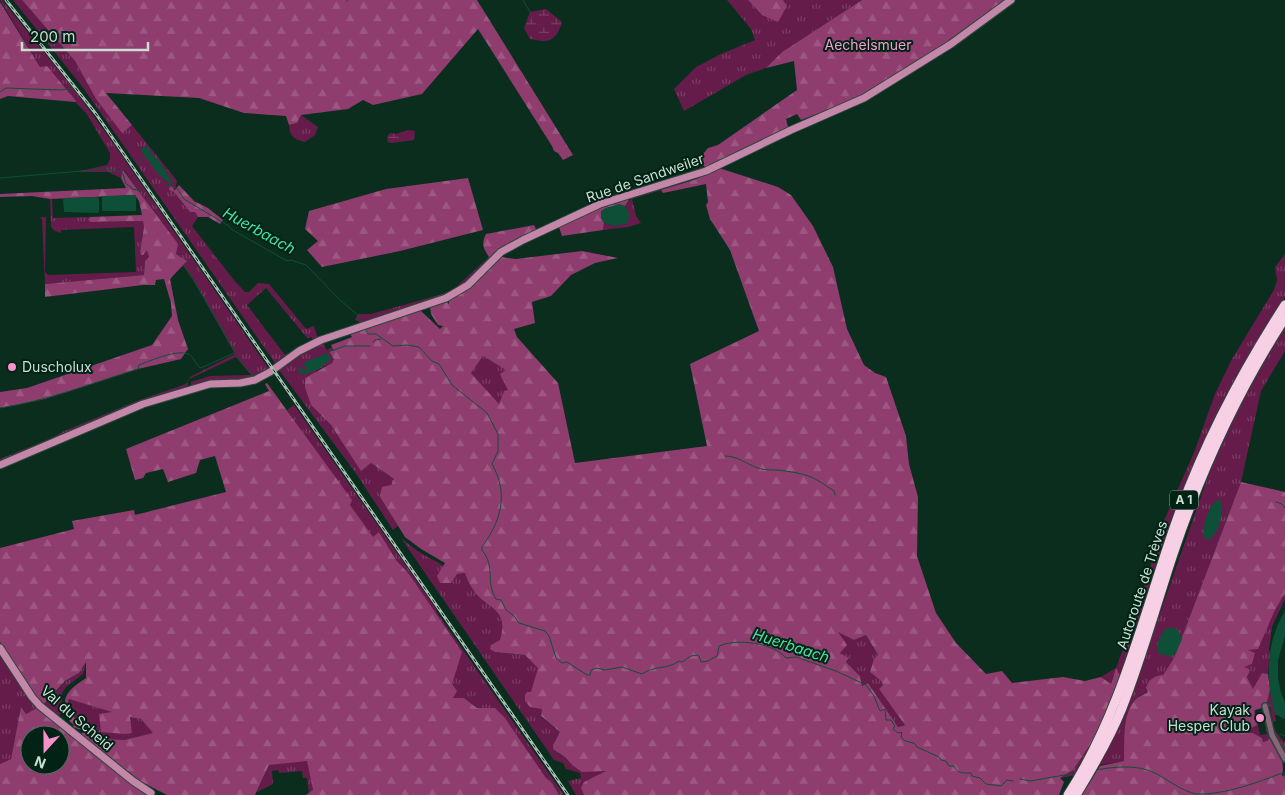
<svg xmlns="http://www.w3.org/2000/svg" width="1285" height="795" font-family="Inter,sans-serif">
  <style>
    .grass { fill: url(#grass-tufts) }
    .forest { fill: url(#forest-firs); fill-rule: evenodd }
    .wetland { fill: url(#wetland-marsh) }
    .water { fill: #0e5037 }
    .lines { fill: none; stroke-linecap: round; stroke-linejoin: round }
    .stream { stroke: #0e5037; stroke-width: 1 }
    .street-casing { stroke: #29493b; stroke-width: 8 }
    .secondary-casing { stroke: #29493b; stroke-width: 9 }
    .highway-casing { stroke: #29493b; stroke-width: 11 }
    .street { stroke: #8b6479; stroke-width: 5 }
    .secondary { stroke: #c587a9; stroke-width: 7 }
    .highway { stroke: #f8d0e5; stroke-width: 9 }
    .rail-casing { stroke: #a8beb3; stroke-width: 3 }
    .rail { stroke: #002315; stroke-width: 1; stroke-dasharray: 4; stroke-linecap: butt }
    .poi-dot { fill: #f890cb; stroke: #002315; stroke-width: 2 }
    .labels { text-anchor: middle; stroke-width: 4; stroke-linejoin: round; paint-order: stroke }
    .shield { fill: #002315; stroke: #8ea69b; stroke-width: 1 }
    .shield-label { font-size: 12px; font-weight: bold; fill: #cbded4 }
    .park-label { font-size: 14px; fill: #f99cd0; stroke: #002315 }
    .street-label { font-size: 14px; fill: #cbded4; stroke: #002315 }
    .poi-label { font-size: 14px; fill: #cbded4; stroke: #002315; text-anchor: start }
    .water-label { font-size: 15px; font-style: italic; fill: #46e3a5; stroke: #002315 }
  </style>
  <defs>
    <pattern id="grass-tufts" width="24" height="20" patternUnits="userSpaceOnUse" patternTransform="scale(1.25)"><rect width="24" height="20" fill="#651c4a"/><path d="M3 7l-1-3M5 7V3M7 7l1-3M15 17l-1-3M17 17v-4M19 17l1-3" fill="none" stroke="#7a3d63"/></pattern>
    <pattern id="forest-firs" width="22" height="20" patternUnits="userSpaceOnUse" patternTransform="scale(1.25)"><rect width="22" height="20" fill="#8f3c6e"/><path d="M5 1l3.5 6h-7zM16 11l3.5 6h-7z" fill="#9d5882"/></pattern>
    <pattern id="wetland-marsh" width="20" height="14" patternUnits="userSpaceOnUse" patternTransform="scale(1.25)"><rect width="20" height="14" fill="#651c4a"/><path d="M1 5h8M5 5V1M11 12h8M15 12V8" fill="none" stroke="#7a3d63"/></pattern>
  </defs>
  <rect width="100%" height="100%" fill="#0a2d1e"/>
  <g class="grass">
    <path d="M0,0h2l74,92 35,48 158,229 -17,10 -58,7 -3,-1v-3l19,-6 41,-1 -15,-18 -49,23 1,7 -2,2 -186,74v-4l54,-22 8,-5 80,-33 44,-15 4,-7 45,-23 -42,-75 -10,-14 3,-4 -10,-7 1,-10 -53,-74 -3,8 -13,-6h-32l31,-7 3,-6v-6l-24,-40 -46,-46z"/>
    <path d="M13,0h9l53,61 21,38 26,33 10,-7 45,56 -3,11 16,20h5l3,5 -6,9 41,53 12,13h4l9,-9 11,1 37,45 8,-3 4,13 -4,1 -3,-3 -3,2 -42,-51 -19,17 38,50 15,-9 -1,3 -24,14 -158,-227 -36,-51z"/>
    <path d="M727,0h21l14,15 25,-9 -4,-6h79l-80,52 -16,16 -20,7 -62,36 -10,-22 22,-22 25,-13 34,-14 -4,-11z"/>
    <path d="M301,115l17,12 -3,8 -10,7c-11,-3 -15,-5 -16,-17l8,-2z"/>
    <path d="M694,180l-62,19 4,17 5,7 -13,4 -25,3 1,-7 10,3 13,-17 -2,-3 8,-9z"/>
    <path d="M50,199h2l1,19 37,-1 -2,3 22,2 33,-1 1,6 -4,25 1,3 7,-6 1,8 -4,4 -1,14 -99,9 -3,-65 -2,-2h6l-1,55 3,3 88,-3 -2,-45 -73,3v3l-6,-2 -4,-4z"/>
    <path d="M1285,254v43l-36,57 -42,80 -32,74 -54,170 -8,-3 -2,9 -10,-7 15,-9 19,-51 29,-96 31,-71 20,-56 17,-35 42,-69 3,-10 -2,-13z"/>
    <path d="M492,256l-25,26 -23,15 -82,26 -7,-3 3,-6h13l72,-20 12,-6 34,-31z"/>
    <path d="M1285,327v24l-24,40 -20,91 -67,176 -11,17 -16,18 -7,2 -9,11 -6,19 -1,36 -24,4 -4,7 -36,6 13,-8 36,-62 17,2 84,-239c21,-50 46,-98 75,-144z"/>
    <path d="M322,342l5,8 5,-3 2,4h-4l4,8 -2,4 -15,7 -12,18 6,17 20,20 30,45 10,-7 24,17 -15,17 18,29 -5,4 -38,-58 -76,-102 3,-2v-2l25,-17z"/>
    <path d="M483,356l24,14 2,21h-5l-5,14 -28,-32z"/>
    <path d="M294,405l143,205 -1,1 128,184h-5l-7,-12 -6,-5 -41,-60 -28,-10 -13,-10h-12v-14l-43,-110 -13,-14 -17,-28 -6,6 -23,-33 1,-5 -64,-90z"/>
    <path d="M401,538c17,16 37,23 56,36l9,-1c2,5 3,11 6,15 13,22 38,17 28,53l-9,4 4,7 30,3 14,13 -8,25 11,16 -1,8 19,15 -7,13 6,9 7,4 6,7 35,6 -26,17 3,7h-8l-8,-14 13,-3 -1,-5 -14,-4 -3,-6 -9,-3z"/>
    <path d="M1285,593v6l-13,28 -3,23 2,5 -2,5 -1,14 -6,-1 -9,17 -10,-23 3,-17 28,-38z"/>
    <path d="M837,631l17,9 12,-5 12,21 -8,16 11,9 2,4 -4,4 27,35 -8,3 -30,-44 -6,3 -2,-10 -14,-14 3,-3 -9,-6z"/>
    <path d="M0,654l37,54 -11,6 -5,-6 -10,51 -11,5z"/>
    <path d="M86,662l-3,12 -17,13 -4,6v20l-6,4 -24,-23 12,10 22,-23 13,-8z"/>
    <path d="M1270,689l7,26h-2l1,6 -3,1 -3,-16h-5l3,16 16,20 1,-2v10l-2,1 -12,-16 -4,6 -4,1 -1,-4 -9,-5 -12,-1 14,-22 5,25 7,-1 -5,-26 2,-6 3,-1z"/>
    <path d="M69,699l45,13 18,20 -3,-15 12,2 13,14 -30,7 -16,-1 -16,-5 -8,-10 -12,-8 -4,-14z"/>
    <path d="M308,760l5,30 -4,3 -2,-15h-4l-1,-7 -23,2 -1,-3 -6,1 1,13 -16,8 12,-27z"/>
  </g>
  <g class="forest">
    <path d="M22,0h455l96,155 -10,5 -5,-7 -4,-2 -2,-5 -74,-117 -56,65 -49,11 -10,-5 -15,9 -47,6 -4,8 -8,2 -3,-9 -42,-3 -45,-15 -93,-5 26,32 -10,8 -26,-34 -21,-38z"/>
    <path d="M748,0h35l4,6 -9,16 -16,-7z"/>
    <path d="M862,0h143l-56,42 -86,54 -62,24 -4,-6 -11,5 2,8 -82,42 -7,-10 9,-11 10,-3 79,-55 -3,-29 -28,7 16,-16z"/>
    <path d="M0,2l40,65 7,-1 29,35 -1,1 -67,-6 -8,3z"/>
    <path d="M719,168l59,19 13,8 22,31 20,41 14,62 17,36 11,8 11,4 20,59 3,28 9,33 -1,59 19,57 20,30 30,31 16,-3 10,12 51,-6 22,4 16,-4 10,7 5,-16 5,10 -27,61 -21,31 -13,8 4,4 -5,13h-475l-3,-7 3,-6 22,-11 -24,1 -10,-7 -6,-7 -13,-9v-4l7,-13 -19,-16 1,-7 -12,-2 -5,-6v-6l2,-3h4l7,-24 -13,-13 -30,-3 -5,-3 1,-4 9,-5c10,-34 -15,-30 -28,-52 -3,-4 -5,-10 -7,-15l-8,1 -6,9h-11l-3,-7 8,-13 -24,-14 -16,-12 -25,-40 2,-10 9,-2 3,-6 -23,-16 -10,8 -30,-46 -20,-20 -6,-17v-10l27,-15 2,-4 -5,-8h5l-3,-6 21,-8 -2,-3 64,-23h7l19,18 3,-3 -5,-1 -7,-11 -1,-7 16,-6 3,3v-4l52,-43 15,2 66,-8 36,7 -23,5 -24,12 -20,21 -19,6 3,21 -21,6 3,8 41,46 17,80 132,-17 -17,-82 69,-33 -29,-81 -20,-31 -4,-14 2,-3 -2,-18 -43,9 -2,-3 33,-10zM483,356l23,14 -6,4 8,16 -4,1 -5,13 -28,-31zM838,632l16,8 12,-5 12,20 -4,4 -4,13 11,9 2,4 -4,4 26,36 -7,2 -30,-44 -6,3 -2,-10 -14,-14 3,-4 -9,-5 7,-8z"/>
    <path d="M123,170l55,74 -2,10 11,7 -17,18 8,41 10,29 -7,10 -43,10 -93,30 -45,9v-16l27,-4 125,-43 20,-29 -1,-13 -7,-24 -8,1 -1,5h-12l-98,12v-13l99,-9 1,-14 4,-4 -2,-7 -4,5h-2l-1,-3 4,-25 -1,-6 -52,1 -3,-2 2,-3 52,-2 -3,-14 -4,-6 -85,4 -18,-3 -32,1v-3l126,-6 -5,-10z"/>
    <path d="M468,178l15,52 -83,21 -78,16 -15,-17 11,-9 -13,-12 4,-18 77,-22z"/>
    <path d="M179,185l15,16 14,7 15,12 -3,4 -12,-7h-10l-3,-5h-5l-16,-20 -5,-2 1,-4 3,1 1,4z"/>
    <path d="M625,198l4,2 -4,6 -6,-1 -13,3 -5,9 3,6 -1,7 -41,6 -3,-9 42,-21z"/>
    <path d="M534,225l3,6 -45,25 -3,1c-6,-9 -8,-13 -3,-23z"/>
    <path d="M267,383l85,117 -2,5 23,32 6,-5 17,28 13,14 53,78 -10,32 5,7 -4,7h11l13,10h18l10,10 41,60 6,5 7,12h-253l7,-5 -6,-29 -38,4 -14,30h-88l-27,-14 -59,-47 3,-3 -11,-4 1,-2c-5,-3 -7,-7 -8,-13 -5,-18 7,-25 20,-34v-16l-7,11 -14,8 -21,23 -12,-10 -32,-52v-94l74,-19 -2,-8 62,-11 1,5 91,-23 -11,-36 -15,4 -4,13 -28,9 -5,-13 -17,4 -3,5 -8,2 -9,-31 143,-58 -4,-7zM69,699l43,13 -13,2 2,18 23,2 8,-1 -2,-16 11,2 12,14 -29,7 -16,-1 -16,-5 -8,-10 -12,-8 -4,-14z"/>
    <path d="M1241,482l44,10v101l-11,19 -16,37 -10,1 7,3 -3,11 -8,3 6,3 -3,7 6,12 9,-16 6,1 2,15 -3,13h-3l-2,6 -7,2 -1,2 3,13 -15,7 11,1 9,5 1,4 4,-1 5,-6c7,14 13,25 10,41l3,-1v20h-203l18,-29 24,-5c1,-22 -4,-60 23,-68l1,-2 -2,-3c2,-8 10,-13 17,-13l11,-17z"/>
    <path d="M21,707l5,7 11,-6 110,87h-147v-31l11,-5zM30,735h30v30h-30z"/>
  </g>
  <g class="wetland">
    <path d="M546,9l16,13c-6,20 -14,21 -32,17l-6,-11 6,-16z"/>
    <path d="M408,130l7,1 -1,9 -22,3 -4,-1 -1,-5 3,-4 6,1z"/>
  </g>
  <g class="water">
    <path d="M142,147h7l2,6 8,8 14,22 -2,1c-13,-7 -20,-20 -29,-32z"/>
    <path d="M135,195l1,2v14h-34v-13l1,-2z"/>
    <path d="M96,197l3,1v13l-1,2 -34,-1 -1,-13 2,-1z"/>
    <path d="M619,204l6,2 5,10 -4,8 -12,2 -10,-3 -3,-6v-6l5,-3z"/>
    <path d="M327,353l4,5c-5,7 -22,18 -30,16l-3,-3 1,-1 -1,-3 1,-1 4,4h4l-4,-7 2,-1z"/>
    <path d="M1217,500l4,1c3,11 -2,34 -13,39l-5,-3c0,-12 5,-30 14,-37z"/>
    <path d="M1285,611v25l-7,24v18l3,15 4,9v16l-2,1c-2,-2 -4,-3 -6,-4 -4,-4 -5,-13 -6,-18 -5,-30 -2,-60 14,-86z"/>
    <path d="M1167,628h6l5,2 4,9 -6,14 -6,4 -12,-4c-2,-9 2,-19 9,-25z"/>
  </g>
  <g class="lines">
    <g class="stream">
      <path d="M523,0l7,12"/>
      <path d="M347,1l1,-1"/>
      <path d="M0,92l6,-4 55,2 12,-2"/>
      <path d="M139,162l7,-5"/>
      <path d="M0,178l106,-9 11,1 6,4 3,10 4,2 2,3 9,2"/>
      <path d="M165,184l12,4 7,11 45,27 2,3 56,32 4,-1 15,5 34,35 20,17 2,6"/>
      <path d="M183,265l10,14 42,73"/>
      <path d="M365,329l3,5h8l17,12 14,-1 12,2 13,14 7,3 13,21 35,28 11,21v17l-6,13c17,30 9,57 -10,83v3c14,18 3,31 14,49l5,1 5,10 8,6 5,7 26,8 4,5 7,22 6,5 5,-1 20,13h3l1,-5 6,-2 8,2 17,-3 20,7c13,-9 25,-4 37,-13l3,1 9,-6 6,-1 2,1 2,6 7,-1 9,-5 2,-10c17,-8 55,-3 67,12l10,-1 40,14 30,14 8,11 6,15 5,-2 1,11h5l4,6 -2,3 5,4 4,-1 -1,5 4,4 9,2 3,4 22,10 2,3 5,1 3,5h5c3,8 10,7 17,7l1,3 8,2 6,6 15,2 6,-6 6,1"/>
      <path d="M373,342l2,-2 6,-1"/>
      <path d="M328,352l17,-6h25"/>
      <path d="M238,358l11,14 7,4"/>
      <path d="M0,408c47,-7 92,-25 138,-39l1,-4c11,-4 38,-16 49,-11 6,2 7,11 13,14l33,-15 2,1"/>
      <path d="M725,456c13,0 21,8 33,12 8,3 18,1 27,3 24,3 30,7 49,20l1,4"/>
      <path d="M1276,502l6,2 3,4"/>
      <path d="M1280,734l5,2"/>
      <path d="M1095,770c19,-3 41,-6 60,3 13,7 27,18 41,21 30,1 62,-12 89,-22"/>
      <path d="M1284,773l1,5"/>
      <path d="M1020,779l10,2 46,-8"/>
    </g>
    <defs>
      <path id="street" d="M1265,706l7,29 13,24"/>
      <g id="secondary">
        <path d="M0,465l143,-61 67,-20 30,-1 15,-3 15,-8 29,-21 22,-11 125,-42 22,-13 33,-33 22,-12 77,-36 106,-33 85,-41 73,-32 87,-54 60,-44"/>
        <path d="M0,648l32,49 8,9 93,75 18,12"/>
      </g>
      <g id="highway">
        <path d="M1068,795c56,-87 77,-188 112,-284 27,-73 63,-141 105,-206"/>
        <path d="M1076,795c17,-28 34,-57 46,-87 20,-51 34,-103 51,-154 28,-83 64,-162 112,-236"/>
      </g>
    </defs>
    <use href="#street" class="street-casing"/>
    <use href="#secondary" class="secondary-casing"/>
    <use href="#highway" class="highway-casing"/>
    <use href="#street" class="street"/>
    <use href="#secondary" class="secondary"/>
    <use href="#highway" class="highway"/>
    <defs>
      <path id="rail" d="M6,0l90,114 472,681"/>
    </defs>
    <use href="#rail" class="rail-casing"/>
    <use href="#rail" class="rail"/>
  </g>
  <g class="poi-dot">
    <circle cx="12" cy="367" r="5"/>
    <circle cx="1260" cy="718" r="5"/>
  </g>
  <g class="labels">
    <rect class="shield" x="1170" y="490.5" width="28" height="19" rx="4"/>
    <g class="shield-label">
      <text x="1184" y="504">A 1</text>
    </g>
    <g class="park-label">
      <text x="868" y="50">Aechelsmuer</text>
    </g>
    <g class="street-label">
      <text transform="translate(645 178) rotate(-19)" y="5">Rue de Sandweiler</text>
      <text transform="translate(1142 585) rotate(-72)" y="5">Autoroute de Trèves</text>
      <text transform="translate(77 718) rotate(41)" y="5">Val du Scheid</text>
    </g>
    <g class="poi-label">
      <text x="22" y="372">Duscholux</text>
      <text x="1250" y="715" text-anchor="end">Kayak<tspan x="1250" dy="16">Hesper Club</tspan></text>
    </g>
    <g class="water-label">
      <text transform="translate(259 231) rotate(29)" y="5">Huerbaach</text>
      <text transform="translate(791 646) rotate(18)" y="5">Huerbaach</text>
    </g>
  </g>
  <g transform="translate(45 750) rotate(201)"><circle r="24" fill="#002315" stroke="#516e61"/>
  <path d="M0-4L9 19L0 12L-9 19Z" fill="#f890cb"/>
  <text y="-8" font-size="14" font-weight="bold" text-anchor="middle" fill="#cbded4">N</text>
  </g>
  <path d="M22 42v8h126v-8" fill="none" stroke="#cbded4" stroke-width="2.5"/>
  <text x="30" y="42" font-size="15" fill="#cbded4" stroke="#002315" stroke-width="4" paint-order="stroke">200 m</text>
</svg>
